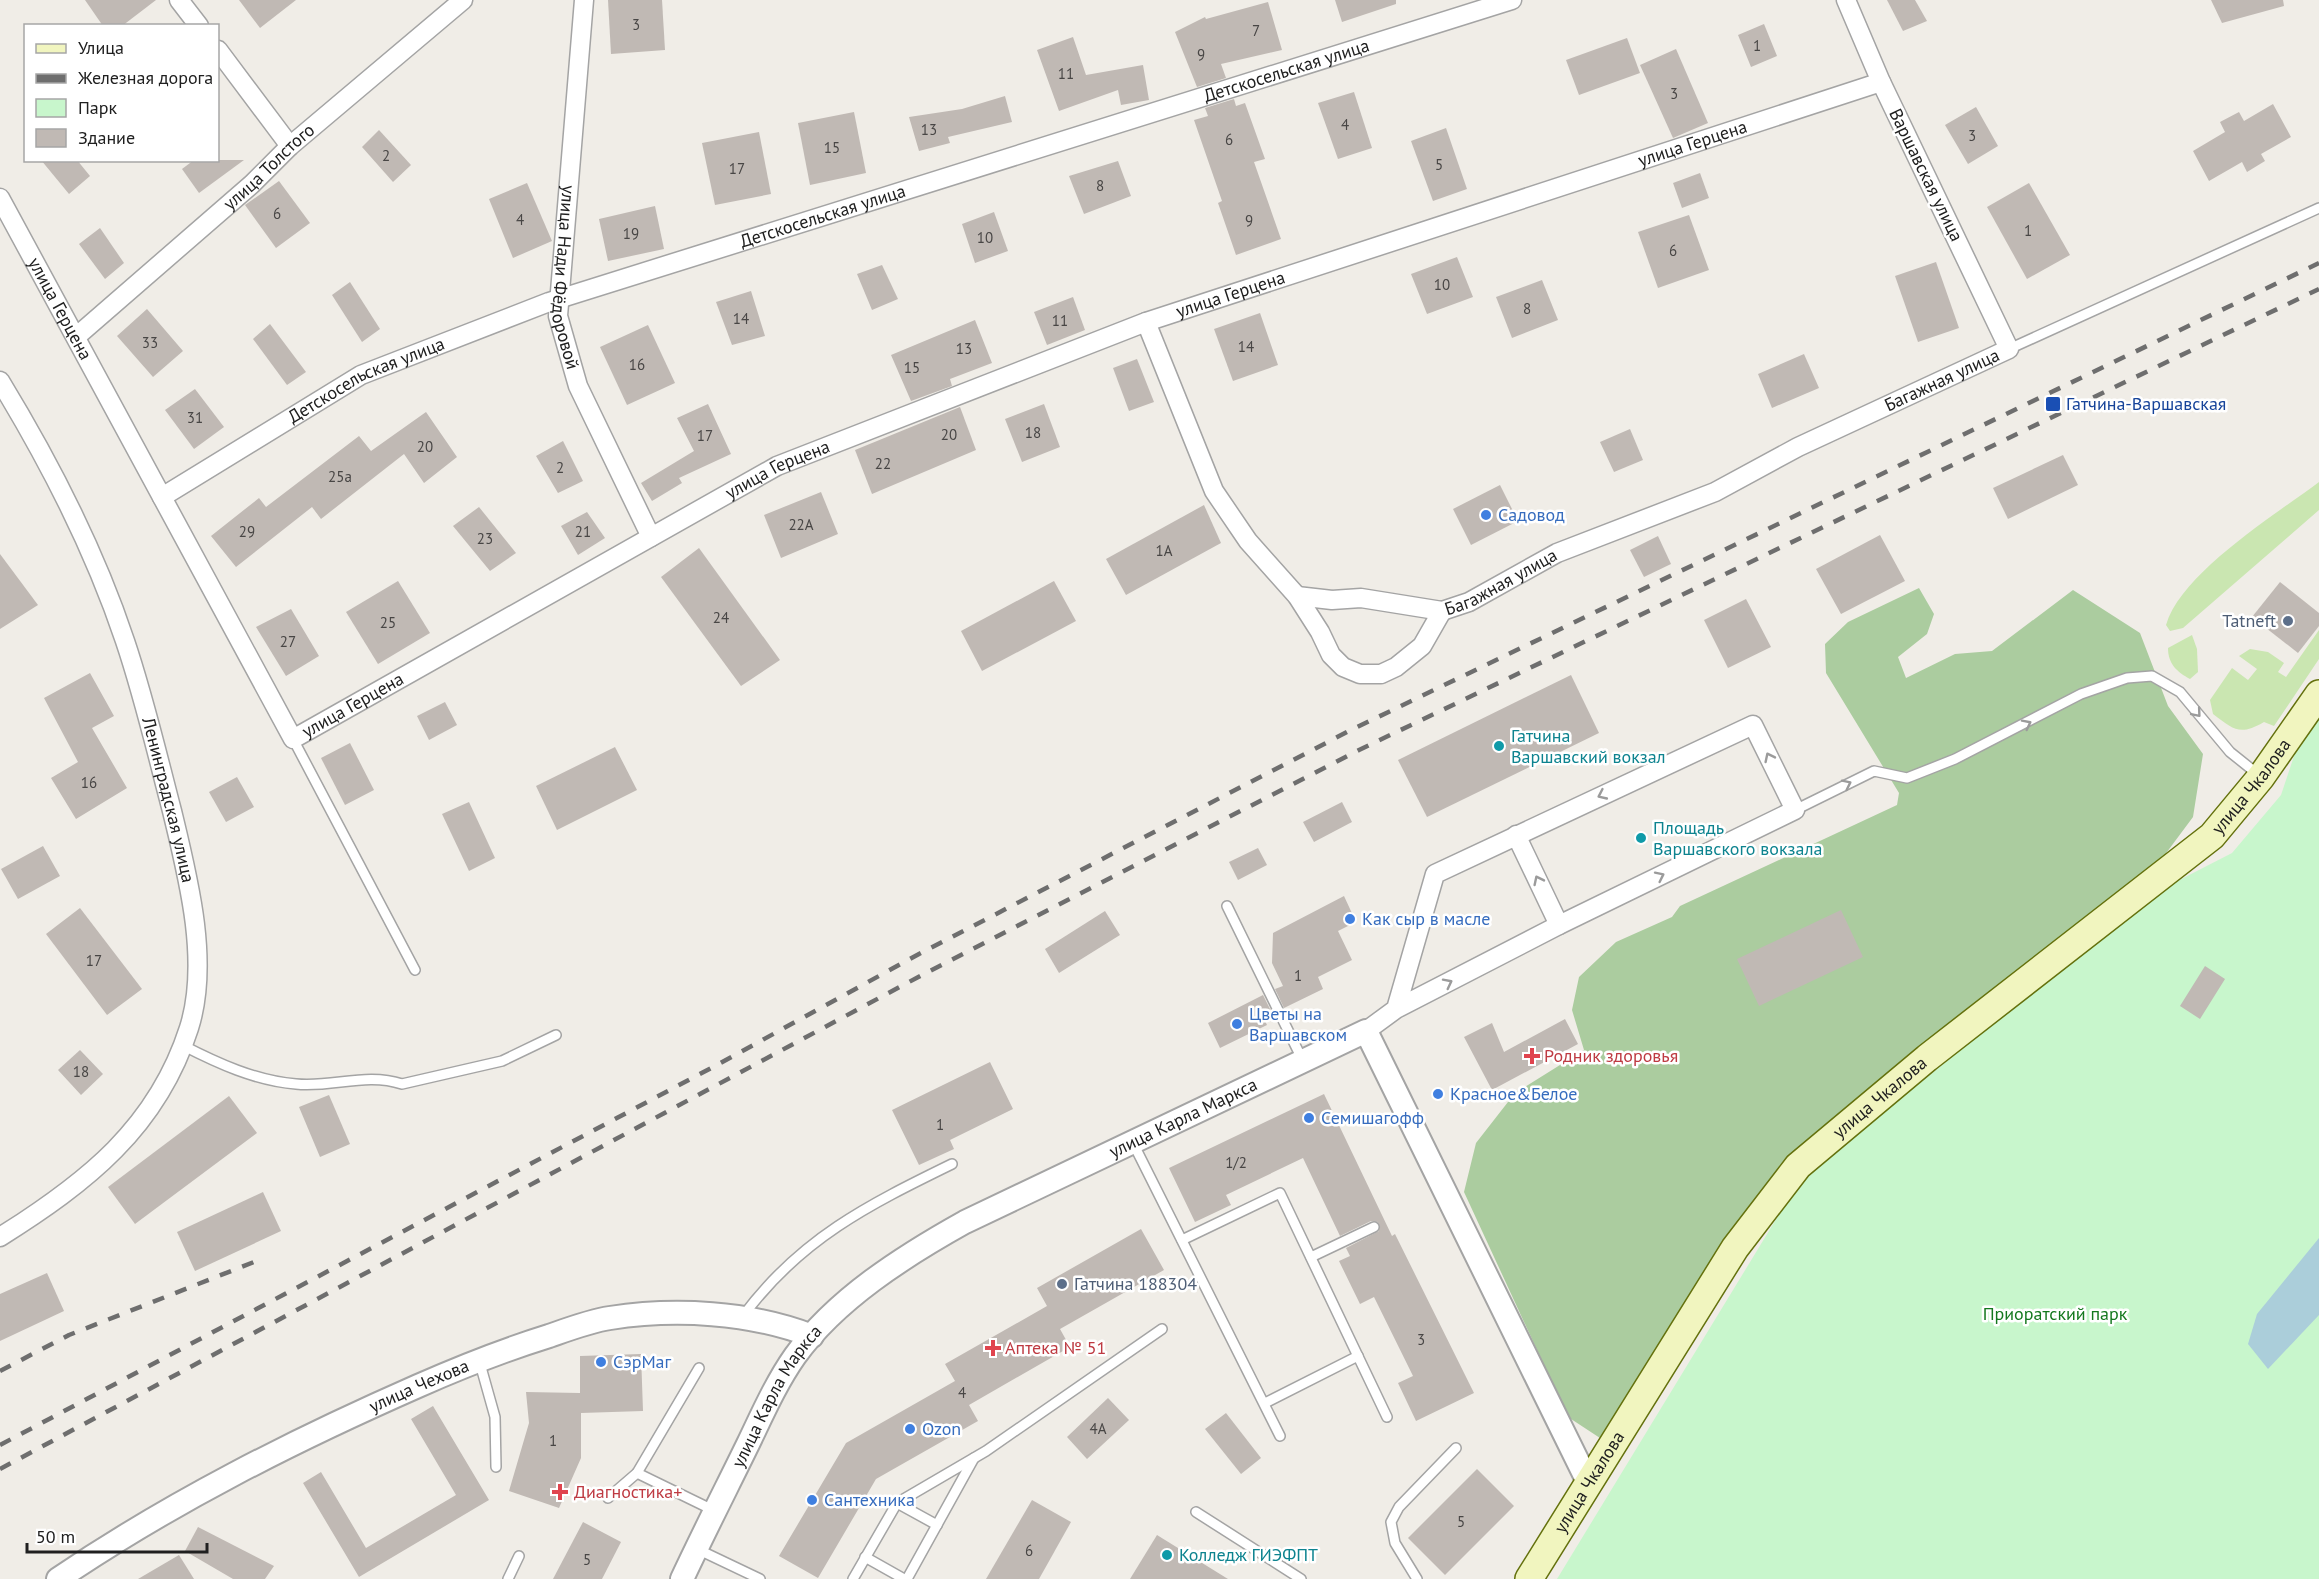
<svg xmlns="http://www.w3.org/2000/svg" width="2319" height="1579" font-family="'PT Sans',sans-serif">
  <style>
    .grass { fill: #cae6b1 }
    .forest { fill: #abcc9f }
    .park { fill: #c8f6cc }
    .water { fill: #abceda }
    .building { fill: #c0b9b4 }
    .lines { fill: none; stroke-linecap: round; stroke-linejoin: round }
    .service-casing { stroke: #a4a4a4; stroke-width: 12 }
    .minor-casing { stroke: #a4a4a4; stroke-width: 21 }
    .tertiary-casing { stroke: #a4a4a4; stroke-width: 26 }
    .secondary-casing { stroke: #64710d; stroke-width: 30 }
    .service { stroke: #fff; stroke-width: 9 }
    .minor { stroke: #fff; stroke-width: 18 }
    .tertiary { stroke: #fff; stroke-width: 22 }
    .secondary { stroke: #f1f5bf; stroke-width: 27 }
    .rail { stroke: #6e6e6e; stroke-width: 4.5; stroke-dasharray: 12 12; stroke-linecap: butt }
    .oneway { stroke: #9b9b9b }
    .transit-dot { fill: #1a4fb4; stroke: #fff; stroke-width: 2 }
    .shop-dot { fill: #3f7fe0; stroke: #fff; stroke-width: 2 }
    .service-dot { fill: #5c6f8a; stroke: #fff; stroke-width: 2 }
    .culture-dot { fill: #0f9aa8; stroke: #fff; stroke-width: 2 }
    .health-dot { fill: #e0444e; stroke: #fff; stroke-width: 2 }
    .labels { text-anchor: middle; stroke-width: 5; stroke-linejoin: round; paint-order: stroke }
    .number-label { font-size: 15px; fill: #484645 }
    .street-label { font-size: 18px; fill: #202020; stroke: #fff }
    .transit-label { font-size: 18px; fill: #164399; stroke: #fff; text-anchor: start }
    .shop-label { font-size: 18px; fill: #366cbe; stroke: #fff; text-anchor: start }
    .service-label { font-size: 18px; fill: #4e5e75; stroke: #fff; text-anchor: end }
    .culture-label { font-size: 18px; fill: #0d838f; stroke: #fff; text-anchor: start }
    .health-label { font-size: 18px; fill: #be3a42; stroke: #fff; text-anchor: start }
    .park-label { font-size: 18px; fill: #14781e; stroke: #fff }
  </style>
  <rect width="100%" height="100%" fill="#f0ede7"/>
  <g class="grass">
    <path d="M2319,482v28l-136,118 -13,3 -4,-6c15,-52 109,-110 153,-143z"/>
    <path d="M2319,630v29l-45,67 -10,-4c-24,14 -30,8 -51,-8l-3,-14 22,-32 16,12 9,-11 -18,-13 11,-7 18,3 16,11 -6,9 8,5z"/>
    <path d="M2192,635l5,14 1,23 -8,7c-13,-7 -22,-15 -22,-31z"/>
  </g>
  <path class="forest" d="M1919,588l15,26 -7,20 -29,23 8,21 49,-24 37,-3 81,-61 67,43 28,73 35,48 -10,63 -35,47 -434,386 -124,188 -32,-21 -104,-225 12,-49 39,-50 69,-43 -12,-40 7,-33 37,-35 56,-25 8,-11 217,-101 2,-12 -73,-120 -1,-29 23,-22z"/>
  <path class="park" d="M2319,708v871h-762l243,-399 356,-288 76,-39 49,-58 18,-54z"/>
  <path class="water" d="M2319,1238v77l-51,54 -20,-25 9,-30z"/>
  <g class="building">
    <path d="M85,0h71l-34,26h-19z"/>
    <path d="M239,0h57l-36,28z"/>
    <path d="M608,0h54l3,50 -54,4z"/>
    <path d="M1335,0h61v4l-54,18z"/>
    <path d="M1887,0h28l12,21 -24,10z"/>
    <path d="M2211,0h72l1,6 -62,17z"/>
    <path d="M1268,2l14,48 -61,14 5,14 -29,9 -22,-55 30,-15 1,2z"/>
    <path d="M1764,24l13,32 -26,11 -13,-32z"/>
    <path d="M1073,37l13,38 57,-10 6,35 -28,5 -3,-15 -59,21 -22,-61z"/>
    <path d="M1627,38l13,35 -61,22 -13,-35z"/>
    <path d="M1676,49l32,74 -35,15 -33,-73z"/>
    <path d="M1354,92l18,56 -34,11 -20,-56z"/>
    <path d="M1005,96l7,26 -64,15 2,6 -31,8 -10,-34 53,-8z"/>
    <path d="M1234,99l2,7 9,-3 20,56 -11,3 27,77 -45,16 -18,-52 4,-2 -28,-81 14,-4 -3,-8z"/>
    <path d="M2273,104l18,33 -30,17 4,7 -18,11 -5,-10 -33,19 -16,-30 32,-19 -5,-10 19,-10 5,9z"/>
    <path d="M1976,107l22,39 -30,18 -23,-39z"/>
    <path d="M854,112l12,61 -56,12 -12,-62z"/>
    <path d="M1446,128l21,61 -34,12 -22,-60z"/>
    <path d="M379,130l32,35 -18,17 -31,-35z"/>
    <path d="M759,132l12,62 -56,11 -13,-62z"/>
    <path d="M41,160h36l13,16 -21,18z"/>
    <path d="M194,160h50l-45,33 -17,-24z"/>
    <path d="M1118,161l13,35 -47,18 -15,-38z"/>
    <path d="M1700,173l9,25 -27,10 -9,-25z"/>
    <path d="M279,181l31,42 -34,25 -31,-43z"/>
    <path d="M527,183l25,58 -39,17 -24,-59z"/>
    <path d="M2029,183l41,72 -43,24 -40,-72z"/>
    <path d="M655,206l9,43 -56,12 -9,-42z"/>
    <path d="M994,212l14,39 -33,12 -13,-39z"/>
    <path d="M1689,215l20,55 -51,18 -20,-56z"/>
    <path d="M100,228l24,35 -19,16 -26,-35z"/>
    <path d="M1457,257l16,40 -46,17 -16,-40z"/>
    <path d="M1936,262l23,66 -41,14 -23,-66z"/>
    <path d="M882,265l16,34 -26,11 -15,-36z"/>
    <path d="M1542,280l16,40 -46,18 -16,-41z"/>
    <path d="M350,282l30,47 -18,13 -30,-47z"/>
    <path d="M751,291l14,45 -33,9 -16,-43z"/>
    <path d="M1073,297l12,33 -38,15 -13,-33z"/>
    <path d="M147,309l36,42 -30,26 -36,-41z"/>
    <path d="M1260,313l18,52 -45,16 -19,-52z"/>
    <path d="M975,320l17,43 -42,16 2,7 -41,15 -20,-46z"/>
    <path d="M270,324l36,48 -19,13 -34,-46z"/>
    <path d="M648,325l27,58 -48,22 -27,-58z"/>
    <path d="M1804,354l15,34 -47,20 -14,-34z"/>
    <path d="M1137,359l17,43 -25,9 -16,-43z"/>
    <path d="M195,389l29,38 -30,22 -29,-39z"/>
    <path d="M708,404l23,50 -52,24 3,5 -30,18 -11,-18 53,-32 -17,-33z"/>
    <path d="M1044,404l16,43 -38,15 -17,-43z"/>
    <path d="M960,407l16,43 -104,44 -17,-44z"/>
    <path d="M426,412l31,45 -33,26 -20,-29 -83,65 -9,-12 -76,60 -25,-31 48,-38 7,9 93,-71 12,15z"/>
    <path d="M1630,429l13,31 -29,12 -14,-30z"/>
    <path d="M563,441l20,40 -25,12 -22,-37z"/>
    <path d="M2063,455l15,30 -70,34 -15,-31z"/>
    <path d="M1500,485l18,36 -47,24 -18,-36z"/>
    <path d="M821,492l17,42 -57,24 -17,-43z"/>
    <path d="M1204,505l17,38 -95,52 -20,-36z"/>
    <path d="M479,507l37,46 -26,18 -37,-45z"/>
    <path d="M587,512l18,26 -27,17 -17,-29z"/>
    <path d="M1880,535l25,46 -64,33 -25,-45z"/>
    <path d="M1658,536l13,28 -27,13 -14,-27z"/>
    <path d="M699,548l81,112 -39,26 -80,-109z"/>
    <path d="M0,554l38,51 -38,24z"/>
    <path d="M398,581l32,52 -52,31 -32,-52z"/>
    <path d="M1054,581l22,40 -94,50 -21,-40z"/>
    <path d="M2280,582l39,31v13l-21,27 -46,-36z"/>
    <path d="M1746,599l25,48 -43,21 -24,-48z"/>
    <path d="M291,609l28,47 -33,20 -30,-49z"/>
    <path d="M90,673l24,43 -22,12 35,60 -51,31 -25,-41 27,-16 -34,-64z"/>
    <path d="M1571,675l28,58 -172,84 -29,-57z"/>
    <path d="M445,702l12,23 -28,15 -12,-24z"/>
    <path d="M350,743l24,47 -29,15 -24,-47z"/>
    <path d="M615,747l22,43 -80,40 -21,-44z"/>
    <path d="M237,777l17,30 -28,15 -17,-30z"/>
    <path d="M469,802l26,56 -26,13 -27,-57z"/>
    <path d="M1342,802l10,20 -38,20 -11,-20z"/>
    <path d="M43,846l17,30 -42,23 -17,-30z"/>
    <path d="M1258,848l9,17 -29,15 -9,-18z"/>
    <path d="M1344,896l12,26 -18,9 14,29 -34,17 5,12 -39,19 -9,-19 8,-3 -11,-23 1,-30z"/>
    <path d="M80,908l62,81 -35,26 -61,-81z"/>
    <path d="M1841,910l22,47 -104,49 -22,-47z"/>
    <path d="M1105,911l15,24 -61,38 -14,-24z"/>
    <path d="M2205,966l20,13 -25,40 -20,-13z"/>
    <path d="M1263,995l9,18 -9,4 4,8 -47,23 -12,-25z"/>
    <path d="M1565,1019l13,25 -86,46 -28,-53 28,-14 12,29z"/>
    <path d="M80,1050l23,24 -22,21 -23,-25z"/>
    <path d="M990,1062l23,47 -63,31 4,9 -35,16 -27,-55z"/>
    <path d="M1324,1094l68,142 3,-2 79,159 -58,28 -18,-38 15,-7 -39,-79 -14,7 -21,-43 11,-5 -4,-8 33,-17 -1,-9 -7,-1 -31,15 -37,-78 -77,37 5,10 -36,17 -26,-54z"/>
    <path d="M329,1095l21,49 -30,13 -21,-50z"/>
    <path d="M229,1096l28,37 -122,91 -27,-37z"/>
    <path d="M263,1192l18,39 -86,40 -18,-39z"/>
    <path d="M1141,1229l23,41 -104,59 10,18 -101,58 9,16 -102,58 -58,99 -39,-22 67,-113 109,-62 -10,-17 102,-58 -10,-18z"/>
    <path d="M47,1273l17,38 -64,30v-47z"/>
    <path d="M641,1354l2,57 -62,2v45l-22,50 -50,-17 20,-68 -3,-31 54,1v-37z"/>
    <path d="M1108,1398l21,22 -42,39 -20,-22z"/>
    <path d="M433,1406l56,94 -130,77 -56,-94 18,-11 45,76 90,-53 -45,-76z"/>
    <path d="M1226,1413l35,45 -20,16 -36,-45z"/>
    <path d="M1477,1469l37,37 -69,69 -37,-37z"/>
    <path d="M1032,1500l39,22 -32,57h-53z"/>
    <path d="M583,1522l38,20 -19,37h-49z"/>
    <path d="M198,1527l76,39 -9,13h-32l-48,-28z"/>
    <path d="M1157,1535l71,44h-98z"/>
    <path d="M179,1555l15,24h-56z"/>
  </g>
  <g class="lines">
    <defs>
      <g id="service">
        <path d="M2009,349l310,-141"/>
        <path d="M293,739l122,231"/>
        <path d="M1795,810l79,-39 33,7 48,-19 126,-65 46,-16 25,-2 28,16 50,60 30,24"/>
        <path d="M1227,906l76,155"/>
        <path d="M182,1045c35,18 74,36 114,39 36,4 70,-12 106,0l100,-23 54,-26"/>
        <path d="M1133,1143l147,293"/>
        <path d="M1182,1240l98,-47 107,224"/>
        <path d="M1311,1257l63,-30"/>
        <path d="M743,1316c57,-77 125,-111 209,-152"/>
        <path d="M479,1360l16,57 1,50"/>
        <path d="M1265,1403l93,-47"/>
        <path d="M637,1473l78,38"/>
        <path d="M608,1498l29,-25 62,-105"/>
        <path d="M897,1503l40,22"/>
        <path d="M1196,1512l105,67"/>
        <path d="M697,1549l63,30"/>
        <path d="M865,1557l39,22"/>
        <path d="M508,1579l11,-23"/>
        <path d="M853,1579l44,-76 89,-52 176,-122"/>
        <path d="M907,1579l67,-121"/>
        <path d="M1417,1579l-22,-36 -4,-21 8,-15 57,-59"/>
      </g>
      <g id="minor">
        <path d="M179,0l20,26"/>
        <path id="s1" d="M584,0l-26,316 20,70 73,151"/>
        <path d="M218,50l72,96"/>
        <path id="s2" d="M0,198l293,541 484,-273 369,-144 735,-240"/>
        <path d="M1146,322l68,169 34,50 49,55 23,36 11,23 12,12 17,7h21l15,-7 26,-21 20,-35"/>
        <path id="s3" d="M77,336l175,-152 38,-38 173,-146"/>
        <path id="s4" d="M0,381c50,82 95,170 125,260 19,56 32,113 47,170 16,66 38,151 17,217 -32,100 -103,155 -189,209"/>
        <path id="s5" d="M162,497l199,-122 188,-73 963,-302"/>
        <path id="s6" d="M1297,596l35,4 29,-2 81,13 27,-9 88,-49 158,-61 83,-45 211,-98 -128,-267 -35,-82"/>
        <path d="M1516,835l43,90"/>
        <path d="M1366,1031l30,-22 163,-84 236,-115 -42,-85 -318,149 -39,135"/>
      </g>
      <g id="tertiary">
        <path id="s7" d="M58,1579c114,-77 235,-138 360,-193 43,-19 86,-36 131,-50 20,-7 41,-15 61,-18 65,-10 140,-6 202,18"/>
        <path id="s8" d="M682,1579c21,-45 44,-90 66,-135 14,-29 28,-61 47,-88 41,-57 109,-100 170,-134l401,-191 223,453"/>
      </g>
      <g id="secondary">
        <path id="s9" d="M1529,1579l206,-331 63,-82 129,-108 285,-222 49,-59 58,-83"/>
      </g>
    </defs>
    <use href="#service" class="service-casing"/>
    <use href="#minor" class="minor-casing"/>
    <use href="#tertiary" class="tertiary-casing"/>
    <use href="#secondary" class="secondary-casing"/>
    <use href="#service" class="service"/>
    <use href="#minor" class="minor"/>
    <use href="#tertiary" class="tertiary"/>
    <use href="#secondary" class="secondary"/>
    <g class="rail">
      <path d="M0,1371l69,-36 190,-75"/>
      <path d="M0,1445l715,-379 204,-112 430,-223 970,-468"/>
      <path d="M0,1469l922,-494 437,-225 960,-461"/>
    </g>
  </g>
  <defs><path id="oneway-chevron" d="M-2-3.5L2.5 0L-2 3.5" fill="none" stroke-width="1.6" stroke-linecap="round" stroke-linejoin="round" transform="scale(1.5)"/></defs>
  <g class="oneway">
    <use href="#oneway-chevron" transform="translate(2197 713) rotate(50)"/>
    <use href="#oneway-chevron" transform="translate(2027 724) rotate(-27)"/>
    <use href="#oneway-chevron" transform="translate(1769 757) rotate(-116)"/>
    <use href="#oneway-chevron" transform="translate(1847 784) rotate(-26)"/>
    <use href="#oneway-chevron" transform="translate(1602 795) rotate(155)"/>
    <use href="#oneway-chevron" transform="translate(1660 876) rotate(-26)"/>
    <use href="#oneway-chevron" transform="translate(1538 880) rotate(-116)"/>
    <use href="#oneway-chevron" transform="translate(1448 983) rotate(-27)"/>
  </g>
  <rect class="transit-dot" x="2045" y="396" width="16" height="16" rx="3"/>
  <g class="shop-dot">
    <circle cx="1486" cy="515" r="6"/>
    <circle cx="1350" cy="919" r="6"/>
    <circle cx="1237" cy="1024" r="6"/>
    <circle cx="1438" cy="1094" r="6"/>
    <circle cx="1309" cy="1118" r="6"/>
    <circle cx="601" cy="1362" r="6"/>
    <circle cx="910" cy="1429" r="6"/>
    <circle cx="812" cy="1500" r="6"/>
  </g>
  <g class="service-dot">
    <circle cx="2288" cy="621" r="6"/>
    <circle cx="1062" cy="1284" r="6"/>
  </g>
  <g class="culture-dot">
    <circle cx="1499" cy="746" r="6"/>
    <circle cx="1641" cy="838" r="6"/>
    <circle cx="1167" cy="1555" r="6"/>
  </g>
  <g class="health-dot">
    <path d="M1529 1047h6v6h6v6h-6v6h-6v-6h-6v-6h6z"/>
    <path d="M990 1339h6v6h6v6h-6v6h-6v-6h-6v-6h6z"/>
    <path d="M557 1483h6v6h6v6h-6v6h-6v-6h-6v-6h6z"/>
  </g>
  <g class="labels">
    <g class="number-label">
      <text x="636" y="30">3</text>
      <text x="1256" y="36">7</text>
      <text x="1757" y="51">1</text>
      <text x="1201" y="60">9</text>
      <text x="1066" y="79">11</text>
      <text x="1674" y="99">3</text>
      <text x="1345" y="130">4</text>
      <text x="929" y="135">13</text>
      <text x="1972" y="141">3</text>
      <text x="1229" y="145">6</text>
      <text x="832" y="153">15</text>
      <text x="386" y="161">2</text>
      <text x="1439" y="170">5</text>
      <text x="737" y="174">17</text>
      <text x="1100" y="191">8</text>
      <text x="277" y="219">6</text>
      <text x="520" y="225">4</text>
      <text x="1249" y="226">9</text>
      <text x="2028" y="236">1</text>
      <text x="631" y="239">19</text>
      <text x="985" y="243">10</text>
      <text x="1673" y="256">6</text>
      <text x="1442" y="290">10</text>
      <text x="1527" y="314">8</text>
      <text x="741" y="324">14</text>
      <text x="1060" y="326">11</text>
      <text x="150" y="348">33</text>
      <text x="1246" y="352">14</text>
      <text x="964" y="354">13</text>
      <text x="637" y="370">16</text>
      <text x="912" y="373">15</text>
      <text x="195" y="423">31</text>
      <text x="1033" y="438">18</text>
      <text x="949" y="440">20</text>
      <text x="705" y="441">17</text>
      <text x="425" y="452">20</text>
      <text x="883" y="469">22</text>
      <text x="560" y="473">2</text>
      <text x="340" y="482">25а</text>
      <text x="801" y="530">22А</text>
      <text x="247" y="537">29</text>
      <text x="583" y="537">21</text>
      <text x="485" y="544">23</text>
      <text x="1164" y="556">1А</text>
      <text x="721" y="623">24</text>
      <text x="388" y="628">25</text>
      <text x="288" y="647">27</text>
      <text x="89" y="788">16</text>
      <text x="94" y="966">17</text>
      <text x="1298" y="981">1</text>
      <text x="81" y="1077">18</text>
      <text x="940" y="1130">1</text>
      <text x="1236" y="1168">1/2</text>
      <text x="1421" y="1345">3</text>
      <text x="962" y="1398">4</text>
      <text x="1098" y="1434">4А</text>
      <text x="553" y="1446">1</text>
      <text x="1461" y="1527">5</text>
      <text x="1029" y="1556">6</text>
      <text x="587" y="1565">5</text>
    </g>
    <g class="street-label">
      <text dy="6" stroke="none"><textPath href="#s5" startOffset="1208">Детскосельская улица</textPath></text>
      <text dy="6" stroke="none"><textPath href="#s2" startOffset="2142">улица Герцена</textPath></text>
      <text dy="6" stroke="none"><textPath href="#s3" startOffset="256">улица Толстого</textPath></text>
      <text transform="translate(1926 175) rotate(64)" y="6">Варшавская улица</text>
      <text dy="6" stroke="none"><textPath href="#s5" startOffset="722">Детскосельская улица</textPath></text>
      <text dy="6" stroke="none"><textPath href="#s1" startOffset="279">улица Нади Фёдоровой</textPath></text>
      <text dy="6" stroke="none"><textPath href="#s2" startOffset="1656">улица Герцена</textPath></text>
      <text dy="6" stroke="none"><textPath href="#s2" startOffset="126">улица Герцена</textPath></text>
      <text dy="6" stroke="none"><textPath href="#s6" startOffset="698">Багажная улица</textPath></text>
      <text dy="6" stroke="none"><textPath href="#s5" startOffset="236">Детскосельская улица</textPath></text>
      <text dy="6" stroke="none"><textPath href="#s2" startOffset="1170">улица Герцена</textPath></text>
      <text dy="6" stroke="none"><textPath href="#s6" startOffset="212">Багажная улица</textPath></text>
      <text dy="6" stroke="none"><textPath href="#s2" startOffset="684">улица Герцена</textPath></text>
      <text dy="6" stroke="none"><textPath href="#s9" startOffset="1086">улица Чкалова</textPath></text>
      <text dy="6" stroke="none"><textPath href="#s4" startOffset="454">Ленинградская улица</textPath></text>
      <text dy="6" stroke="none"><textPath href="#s9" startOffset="600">улица Чкалова</textPath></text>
      <text dy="6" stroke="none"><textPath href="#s8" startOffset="710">улица Карла Маркса</textPath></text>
      <text dy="6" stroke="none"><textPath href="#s7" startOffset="410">улица Чехова</textPath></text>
      <text dy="6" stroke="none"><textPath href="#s8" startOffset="206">улица Карла Маркса</textPath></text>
      <text dy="6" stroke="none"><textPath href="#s9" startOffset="114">улица Чкалова</textPath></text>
    </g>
    <g class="transit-label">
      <text x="2066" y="410">Гатчина-Варшавская</text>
    </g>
    <g class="shop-label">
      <text x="1498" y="521">Садовод</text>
      <text x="1362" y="925">Как сыр в масле</text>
      <text x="1249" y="1020">Цветы на<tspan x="1249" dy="21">Варшавском</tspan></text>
      <text x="1450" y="1100">Красное&amp;Белое</text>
      <text x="1321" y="1124">Семишагофф</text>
      <text x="613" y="1368">СэрМаг</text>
      <text x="922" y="1435">Ozon</text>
      <text x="824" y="1506">Сантехника</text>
    </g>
    <g class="service-label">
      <text x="2276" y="627">Tatneft</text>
      <text x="1074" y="1290" text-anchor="start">Гатчина 188304</text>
    </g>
    <g class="culture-label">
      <text x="1511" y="742">Гатчина<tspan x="1511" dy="21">Варшавский вокзал</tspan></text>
      <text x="1653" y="834">Площадь<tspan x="1653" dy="21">Варшавского вокзала</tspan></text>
      <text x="1179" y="1561">Колледж ГИЭФПТ</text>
    </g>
    <g class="health-label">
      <text x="1544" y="1062">Родник здоровья</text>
      <text x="1005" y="1354">Аптека № 51</text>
      <text x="574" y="1498">Диагностика+</text>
    </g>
    <g class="park-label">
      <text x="2055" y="1320">Приоратский парк</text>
    </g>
  </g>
  <rect x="24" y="24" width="195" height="138" fill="#ffffff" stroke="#a6a6a6" stroke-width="1.5"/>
  <rect x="36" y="44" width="30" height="9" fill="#f1f5bf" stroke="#a6a6a6" stroke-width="1.5"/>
  <text x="78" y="54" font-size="18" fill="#202020">Улица</text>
  <rect x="36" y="74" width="30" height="9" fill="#6e6e6e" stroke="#a6a6a6" stroke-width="1.5"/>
  <text x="78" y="84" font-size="18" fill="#202020">Железная дорога</text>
  <rect x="36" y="99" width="30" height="18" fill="#c8f6cc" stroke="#a6a6a6" stroke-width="1.5"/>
  <text x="78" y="114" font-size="18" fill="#202020">Парк</text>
  <rect x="36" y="129" width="30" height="18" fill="#c0b9b4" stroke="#a6a6a6" stroke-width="1.5"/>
  <text x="78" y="144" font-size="18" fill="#202020">Здание</text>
  <path d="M27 1543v9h180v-9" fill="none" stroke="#202020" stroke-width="3"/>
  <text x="36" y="1543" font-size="18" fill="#202020" stroke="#ffffff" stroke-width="4.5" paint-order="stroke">50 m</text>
</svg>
